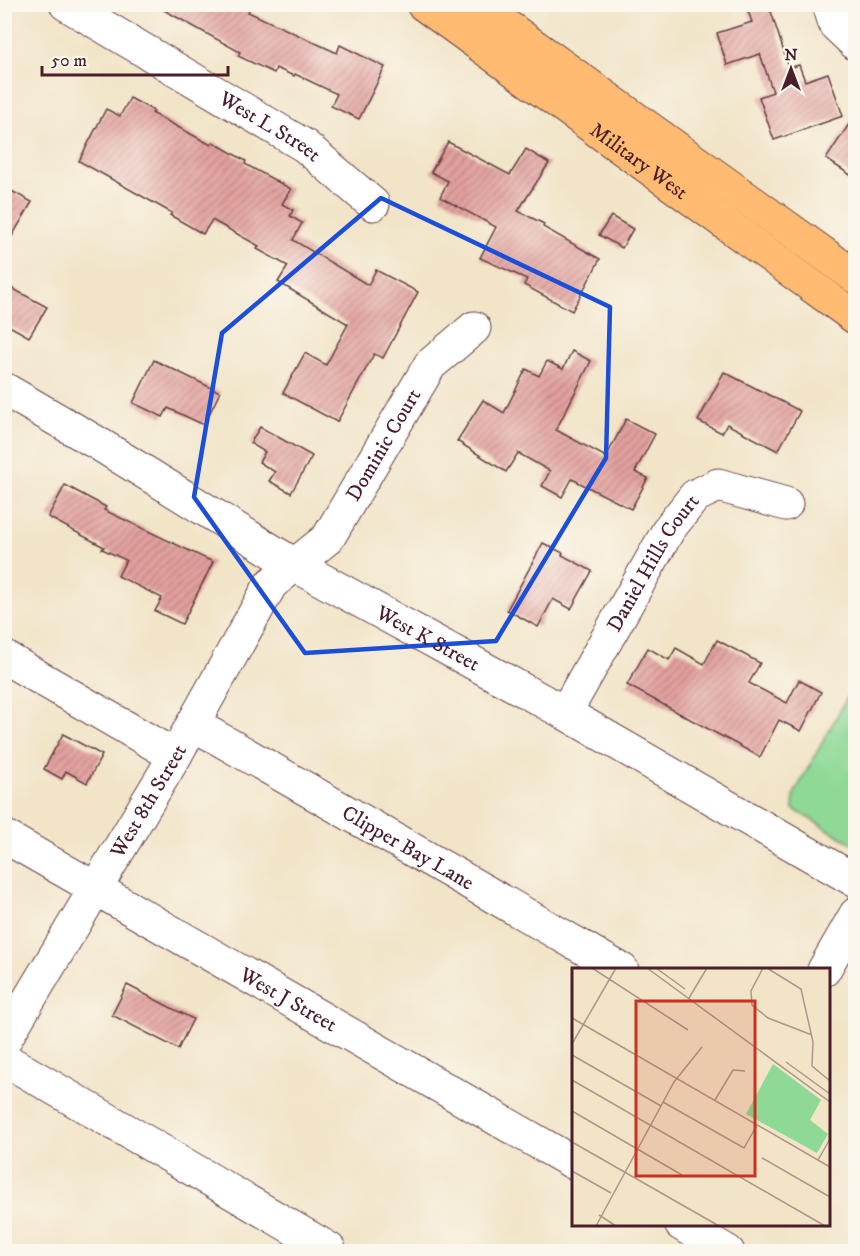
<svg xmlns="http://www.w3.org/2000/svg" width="860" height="1256" font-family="'IM FELL DW Pica',serif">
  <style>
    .green { fill: #8ed996; stroke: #6c7c60; stroke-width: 1.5 }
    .building { fill: url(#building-hatch) }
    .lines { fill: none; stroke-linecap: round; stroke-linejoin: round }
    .minor-casing { stroke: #633d42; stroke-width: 35 }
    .major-casing { stroke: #633d42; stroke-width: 35 }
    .minor { stroke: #fff; stroke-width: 33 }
    .major { stroke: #febb71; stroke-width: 33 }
    .marked { fill: none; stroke: #1d4ed8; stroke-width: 4.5; stroke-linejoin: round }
    .labels { text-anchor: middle; stroke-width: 5; stroke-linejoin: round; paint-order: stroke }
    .street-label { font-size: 21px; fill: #4a1f2b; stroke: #fbf7ec }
    .inset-road { fill: none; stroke: #ae9589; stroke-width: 1.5 }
    .view { fill: #c8321e; fill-opacity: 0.15; stroke: #c8321e; stroke-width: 3 }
    .inset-edge { fill: none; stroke: #4a1f2b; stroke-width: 3 }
  </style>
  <defs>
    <pattern id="building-hatch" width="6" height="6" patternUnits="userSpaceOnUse" patternTransform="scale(1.5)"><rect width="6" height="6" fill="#e2a19e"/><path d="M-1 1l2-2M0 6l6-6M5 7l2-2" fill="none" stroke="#b98381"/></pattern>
  </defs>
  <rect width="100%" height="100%" fill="#fbf7ec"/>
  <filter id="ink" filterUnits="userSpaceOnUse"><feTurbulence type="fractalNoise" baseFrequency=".0167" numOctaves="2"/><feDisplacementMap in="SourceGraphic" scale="12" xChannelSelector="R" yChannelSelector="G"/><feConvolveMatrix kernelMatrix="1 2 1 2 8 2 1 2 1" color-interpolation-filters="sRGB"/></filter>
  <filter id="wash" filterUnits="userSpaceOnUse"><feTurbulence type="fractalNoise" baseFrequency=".008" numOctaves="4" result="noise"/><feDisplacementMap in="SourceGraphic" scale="24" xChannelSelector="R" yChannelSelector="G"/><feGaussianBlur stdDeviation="1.35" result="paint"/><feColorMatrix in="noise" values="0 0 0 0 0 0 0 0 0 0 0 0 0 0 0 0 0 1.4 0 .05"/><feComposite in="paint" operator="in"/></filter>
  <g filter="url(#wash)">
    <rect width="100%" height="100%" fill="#f1e4c7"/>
    <path class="green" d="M855,683l1,162h-1l-62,-36 1,-15z"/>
    <g id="blocks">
      <g class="building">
        <path d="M153,4h99l-4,8 89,41 3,-8 45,22 -26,52 -28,-13 6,-12 -42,-20 -1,2 -18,-8 -2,5 -36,-17 2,-4z"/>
        <path d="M769,5l20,63 10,-3 6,16 23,-8 15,43 -69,24 -15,-43 14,-5 -13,-38 -33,11 -10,-32 35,-11 -4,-11z"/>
        <path d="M130,98l24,13 -2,2 59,32 2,-3 33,19 -1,3 46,25 -9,15 11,6 -3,6 12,7 -9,17 75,45 8,-15 42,22 -35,66 -9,-4 -37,68 -54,-29 22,-40 21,12 22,-41 -70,-42 10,-16 -31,-17 2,-3 -47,-26 -9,14 -33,-19 2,-2 -93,-52 27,-52 14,7z"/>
        <path d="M855,115v63l-29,-19z"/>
        <path d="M448,142l62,33 16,-26 23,14 -31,48 26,13 -1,3 57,32 -28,52 -48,-26 3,-6 -47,-21 16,-31 -56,-30 8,-16 -17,-9z"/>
        <path d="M4,187l28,15 -28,48z"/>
        <path d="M611,216l22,13 -11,19 -23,-13z"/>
        <path d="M4,284l43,23 -18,30 -25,-14z"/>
        <path d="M572,351l19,10 -35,69 50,27 20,-38 29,15 -20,38 13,6 -17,31 -59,-30 -10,18 -20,-11 8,-15 -32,-18 -12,19 -49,-31 26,-41 21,13 22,-44 13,7 8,-15 16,8z"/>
        <path d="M154,360l66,32 -16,33 -36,-17 -5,9 -30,-14z"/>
        <path d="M724,372l76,39 -22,40 -51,-27 -5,9 -24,-12z"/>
        <path d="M260,427l52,29 -21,37 -22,-12 6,-9 -16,-10 6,-10 -15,-9z"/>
        <path d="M65,485l41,22 -2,3 109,52 -31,62 -27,-13 7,-13 -44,-22 8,-16 -24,-11 2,-2 -56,-30z"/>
        <path d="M543,543l20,10 -1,2 30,16 -21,38 -18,-10 -15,28 -31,-17z"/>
        <path d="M717,640l43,23 -11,20 38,20 12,-23 22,12 -20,39 -22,-11 -19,37 -133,-72 21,-37 21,12 7,-12 28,16z"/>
        <path d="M63,734l39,21 -15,28 -21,-12 -4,8 -18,-10z"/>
        <path d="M127,985l66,34 -15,30 -66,-34z"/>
      </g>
    </g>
  </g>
  <g filter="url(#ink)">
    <use href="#blocks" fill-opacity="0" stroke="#633d42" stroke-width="1.5"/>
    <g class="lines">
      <defs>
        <g id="minor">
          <path id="s1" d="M66,4l239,142 68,58"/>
          <path d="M829,4l6,20 21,20"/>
          <path id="s2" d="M4,389l95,55 194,120 272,149 291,168"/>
          <path d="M4,657l171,99"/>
          <path id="s3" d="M565,713l104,-184 26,-33 23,-11 68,19"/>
          <path id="s4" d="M193,724l429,246"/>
          <path id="s5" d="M4,836l570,327"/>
          <path d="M824,970l32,-56"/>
          <path id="s6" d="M4,1041l171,-285 96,-172 57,-46 102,-173 44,-37"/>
          <path d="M4,1059l325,190"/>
          <path d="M681,1224l47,28"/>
        </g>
        <g id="major">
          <path id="s7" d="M423,4l433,314"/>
          <path d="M476,4l380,273"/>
        </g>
      </defs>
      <use href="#minor" class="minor-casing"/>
      <use href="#major" class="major-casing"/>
      <use href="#minor" class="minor"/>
      <use href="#major" class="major"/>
    </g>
  </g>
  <path class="marked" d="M381,198l229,109 -4,151 -110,183 -191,12 -111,-156 28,-164z"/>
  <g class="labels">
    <g class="street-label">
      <text dy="7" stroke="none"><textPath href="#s1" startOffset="238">West L Street</textPath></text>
      <text dy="7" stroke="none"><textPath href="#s7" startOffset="267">Military West</textPath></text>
      <text dy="7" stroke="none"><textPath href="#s6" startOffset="711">Dominic Court</textPath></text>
      <text dy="7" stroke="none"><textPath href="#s3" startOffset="174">Daniel Hills Court</textPath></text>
      <text dy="7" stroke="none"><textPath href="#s2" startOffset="492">West K Street</textPath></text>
      <text dy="7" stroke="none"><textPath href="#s6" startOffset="280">West 8th Street</textPath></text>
      <text dy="7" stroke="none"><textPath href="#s4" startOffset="248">Clipper Bay Lane</textPath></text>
      <text dy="7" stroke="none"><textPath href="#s5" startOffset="328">West J Street</textPath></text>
    </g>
  </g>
  <g transform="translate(572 968)">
    <rect width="258" height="258" fill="#f1e4c7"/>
    <path d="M201,96l48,36 -11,20 18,14 -11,19 -71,-39z" fill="#8ed996"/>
    <path class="inset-road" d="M20,0l96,62M75,0l183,134M84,0l29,21M191,0l-12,23 1,14 16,13 44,17M195,0l34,21 12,53 -1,24 18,15M117,30l18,-30M0,50l258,149M0,76l44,-76M0,87l89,51M214,94l44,32M0,112l253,146M143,132l18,-30 12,1M91,134l81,46 13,-23M0,143l110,64M0,174l147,84M190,190l68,39M246,192l12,-21M0,203l39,22M27,247l17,11M24,258l78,-144 28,-35"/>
    <path class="view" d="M64,33h119v175h-119z"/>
    <rect width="258" height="258" class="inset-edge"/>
  </g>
  <rect width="860" height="1256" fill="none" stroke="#fbf7ec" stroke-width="24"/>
  <g transform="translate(791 69)" stroke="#fbf7ec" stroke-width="4.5" paint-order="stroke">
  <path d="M0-4.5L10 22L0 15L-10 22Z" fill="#4a1f2b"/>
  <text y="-9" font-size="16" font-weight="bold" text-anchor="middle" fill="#4a1f2b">N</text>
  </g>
  <path d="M42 66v9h186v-9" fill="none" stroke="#4a1f2b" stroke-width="3"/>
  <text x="51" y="66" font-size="18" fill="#4a1f2b" stroke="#fbf7ec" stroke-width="4.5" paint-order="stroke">50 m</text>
</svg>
